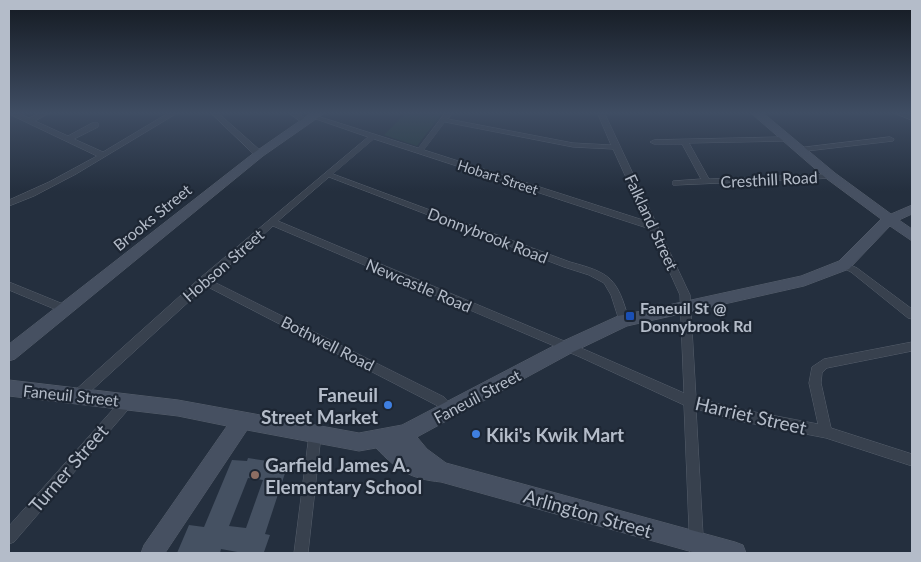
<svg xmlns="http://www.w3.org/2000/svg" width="921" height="562" font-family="Lato,sans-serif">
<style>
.green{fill:#263c3f}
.building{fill:#455162;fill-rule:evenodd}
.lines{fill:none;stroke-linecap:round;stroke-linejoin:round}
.street-casing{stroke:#565f6c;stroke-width:1}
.secondary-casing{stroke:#565f6c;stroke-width:1}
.street{fill:#38414e;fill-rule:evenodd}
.secondary{fill:#465061;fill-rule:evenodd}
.transit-dot{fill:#1a4fb4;stroke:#1d2633;stroke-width:2}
.shop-dot{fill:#3f7fe0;stroke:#1d2633;stroke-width:2}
.education-dot{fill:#8d6e63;stroke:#1d2633;stroke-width:2}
.labels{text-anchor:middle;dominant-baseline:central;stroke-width:4.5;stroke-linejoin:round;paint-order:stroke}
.far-street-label{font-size:14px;fill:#b4bcc9;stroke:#1d2633}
.street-label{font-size:16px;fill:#b4bcc9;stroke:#1d2633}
.poi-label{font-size:16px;font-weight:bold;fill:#b4bcc9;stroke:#1d2633;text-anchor:start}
.near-poi-label{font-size:19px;font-weight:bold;fill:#b4bcc9;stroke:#1d2633;text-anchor:start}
.near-street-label{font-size:19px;fill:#b4bcc9;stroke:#1d2633}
</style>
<rect width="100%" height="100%" fill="#242f3e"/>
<polygon class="green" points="407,112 443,112 417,146 384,135"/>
<path class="building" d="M248,458L288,464L265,534L270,535L264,552L243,553L221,549L220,553H177L189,525L204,527L232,460L247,461ZM248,478L263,480L246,528L229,526Z"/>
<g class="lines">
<defs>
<g id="street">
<polygon points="9,112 16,112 29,118 42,112 51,112 35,121 68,136 92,123 98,123 98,127 74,139 103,152 170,112 179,112 76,174 34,196 9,206 9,200 49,182 97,156 9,114"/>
<polygon points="210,112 217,112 262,152 262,156 256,156"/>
<polygon points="288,112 296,112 311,122 304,124"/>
<path d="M446,112H453L448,119L573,143L611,145L597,112H604L690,295L696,398L739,409L818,424L809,383L812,367L824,359L912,342V351L827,368L822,373L821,383L831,428L912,454V466L826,438L739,421L696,409L704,553H690L684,405L580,357L273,226L212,281L444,397L455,410L453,414L449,416L445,414L436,405L206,286L80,401L76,402L72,401L70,397L72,393L200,278L368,137L313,118V116H317L418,148ZM445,122L573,147L613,149L646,221L424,150ZM374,139L650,229L680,295L684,393L588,351L278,221L329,177L564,267L589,275L604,283L611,295L620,323H628L629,320C617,278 611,273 570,262L333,174Z"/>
<polygon points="892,112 903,112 912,116 912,120"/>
<polygon points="786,137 790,139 789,141 689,143 709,179 831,174 835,176 834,178 676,185 673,185 673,181 701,179 682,144 654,144 650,142 654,140"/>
<polygon points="890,137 894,139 893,141 798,152 794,150 798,148"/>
<polygon points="844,262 857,268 912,309 912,319 908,318 851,272 841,267 839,265 841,263"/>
<polygon points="9,282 68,306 69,309 68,312 64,313 9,290"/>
<polygon points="128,396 132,397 134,401 132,405 14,542 9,544 9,526 124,397"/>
<polygon points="315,429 320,431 321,435 308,553 294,553 309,435 310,431"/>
</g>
<g id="secondary">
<polygon points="313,112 326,112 263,156 15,359 9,361 9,344 255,152"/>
<path d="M750,112H762L835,173L891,214L912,205V214L899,220L912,229V241L890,226L849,269L804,286L627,326L573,352L417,437L427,449L446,463L735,542L743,545L746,553H696L441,482C410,479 397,470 376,448L359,451L247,430L165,553H141L144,545L227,426L178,416L9,396V380L178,400L359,433L402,425L561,342L618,316L801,276L839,261L881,219L827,179Z"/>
</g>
</defs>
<use href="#street" class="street-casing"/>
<use href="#secondary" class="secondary-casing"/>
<use href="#street" class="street"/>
<use href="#secondary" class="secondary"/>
</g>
<linearGradient id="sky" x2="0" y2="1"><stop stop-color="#141a22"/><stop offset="0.59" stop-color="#3f4d63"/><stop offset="1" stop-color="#3f4d63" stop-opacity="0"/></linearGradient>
<rect width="921" height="191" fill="url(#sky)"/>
<rect class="transit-dot" x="625" y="311" width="10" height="10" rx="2.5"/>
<g class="shop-dot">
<circle cx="388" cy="405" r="5"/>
<circle cx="476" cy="434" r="5"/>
</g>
<circle class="education-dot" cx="255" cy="475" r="5"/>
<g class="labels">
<g class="far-street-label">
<text transform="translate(498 177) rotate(18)">Hobart Street</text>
</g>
<g class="street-label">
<text transform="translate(769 179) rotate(-3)">Cresthill Road</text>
<text transform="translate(152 217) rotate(-39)">Brooks Street</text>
<text transform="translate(652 222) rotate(65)">Falkland Street</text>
<text transform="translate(488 235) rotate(21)">Donnybrook Road</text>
<text transform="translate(223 265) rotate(-41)">Hobson Street</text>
<text transform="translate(419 285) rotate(23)">Newcastle Road</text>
<text transform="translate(328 343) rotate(27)">Bothwell Road</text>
<text transform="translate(71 395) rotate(6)">Faneuil Street</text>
<text transform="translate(477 396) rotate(-28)">Faneuil Street</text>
</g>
<g class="poi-label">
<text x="640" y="307">Faneuil St @<tspan x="640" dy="18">Donnybrook Rd</tspan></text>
</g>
<g class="near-poi-label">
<text x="378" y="394" text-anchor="end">Faneuil<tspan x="378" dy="22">Street Market</tspan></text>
<text x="486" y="434">Kiki's Kwik Mart</text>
<text x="265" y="464">Garfield James A.<tspan x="265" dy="22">Elementary School</tspan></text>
</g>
<g class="near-street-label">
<text transform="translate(751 415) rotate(13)">Harriet Street</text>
<text transform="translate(68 468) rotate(-49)">Turner Street</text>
<text transform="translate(588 513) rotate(16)">Arlington Street</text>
</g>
</g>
<rect width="921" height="562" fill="none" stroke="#b4bcc9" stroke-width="20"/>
</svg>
